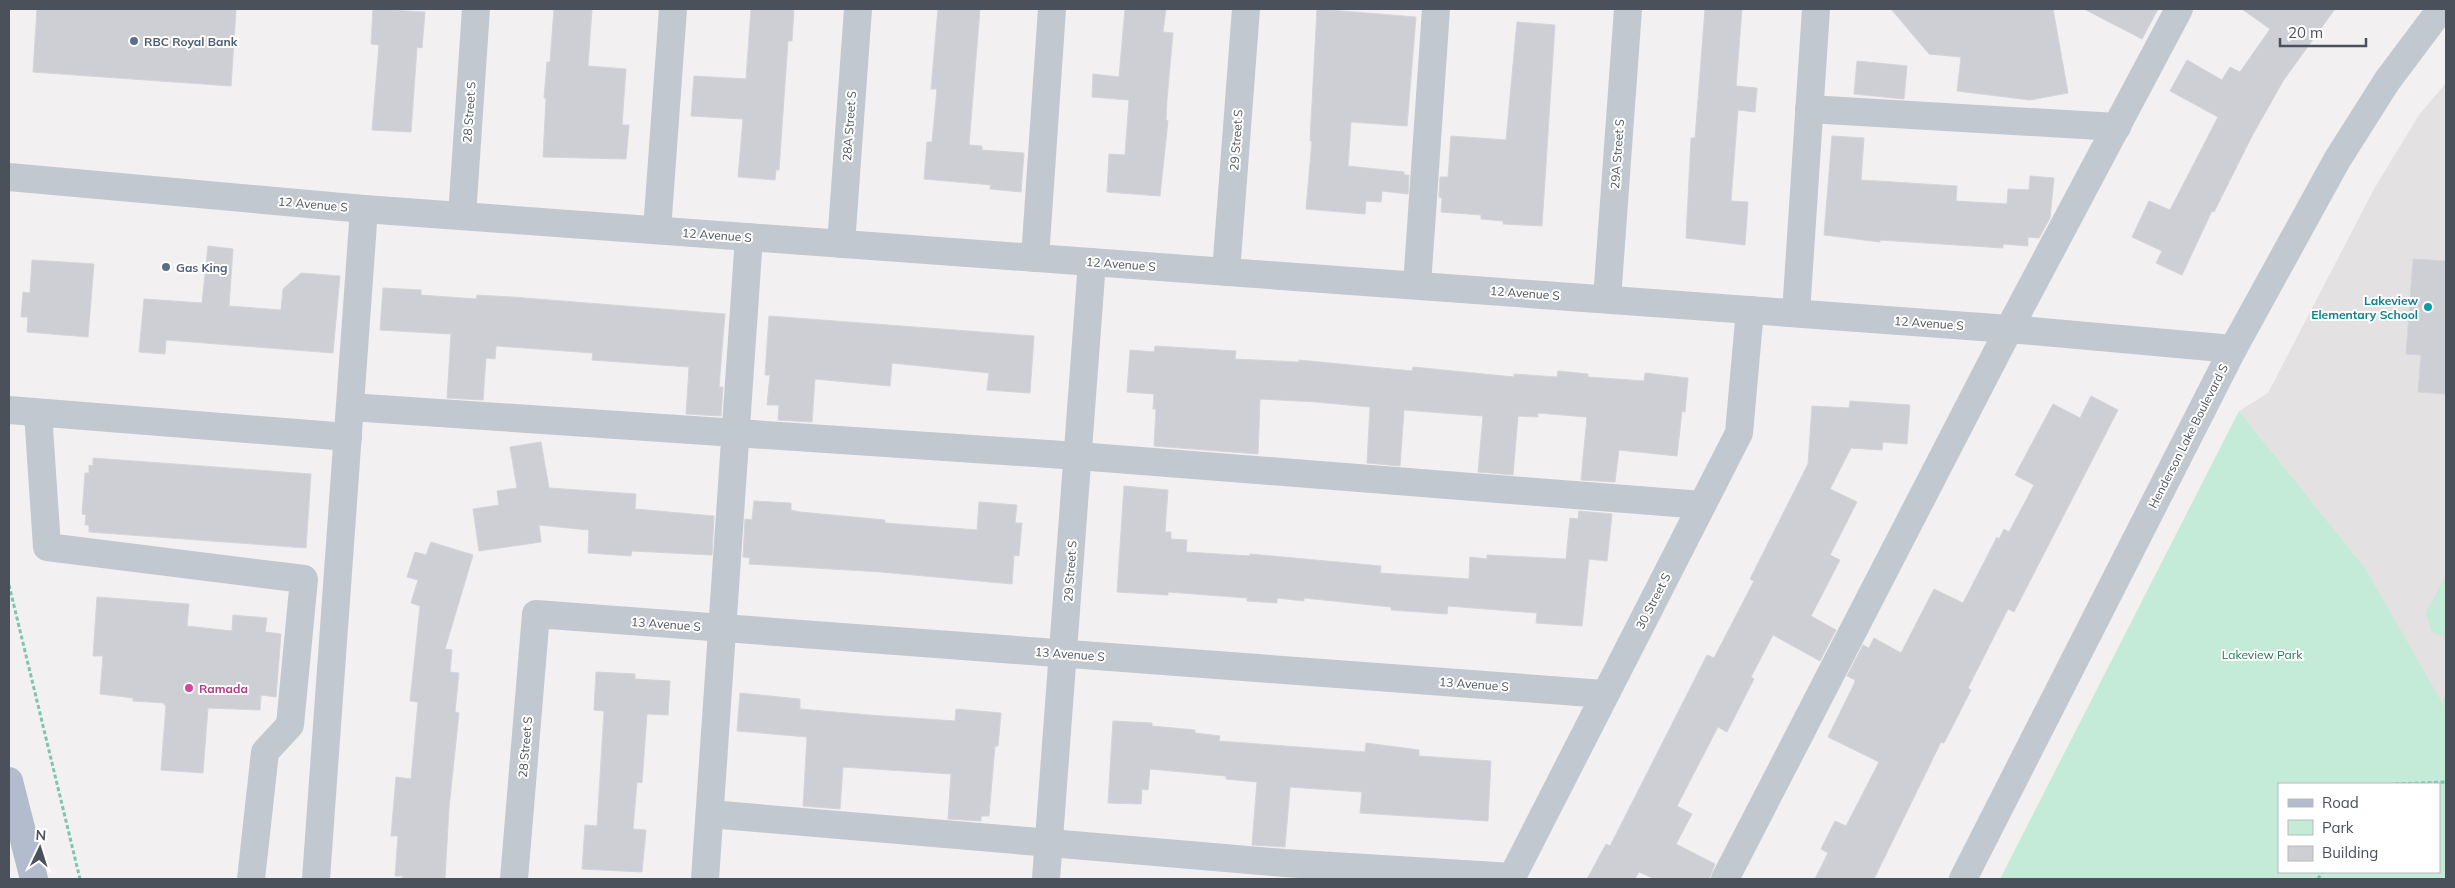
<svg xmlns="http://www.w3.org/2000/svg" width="2455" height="888" font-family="Mulish,sans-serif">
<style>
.education{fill:#e3e1e1}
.green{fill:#c3ebd7;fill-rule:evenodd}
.building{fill:#cecfd4;stroke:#d4d5da}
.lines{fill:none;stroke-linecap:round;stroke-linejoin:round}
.path{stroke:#7ec6ab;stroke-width:3;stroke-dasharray:4 2.5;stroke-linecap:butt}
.minor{stroke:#c2c8d0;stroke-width:28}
.major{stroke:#b2bccc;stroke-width:28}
.service-dot{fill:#5c6f8a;stroke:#fff;stroke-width:2}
.culture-dot{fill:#0f9aa8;stroke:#fff;stroke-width:2}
.hotel-dot{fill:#d1479c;stroke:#fff;stroke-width:2}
.labels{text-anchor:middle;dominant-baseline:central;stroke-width:4;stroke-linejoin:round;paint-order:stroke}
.service-label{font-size:12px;font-weight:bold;fill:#4e5e75;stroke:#fff;text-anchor:start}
.street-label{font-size:12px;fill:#4a515b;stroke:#fff}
.culture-label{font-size:12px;font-weight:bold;fill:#0d838f;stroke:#fff;text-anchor:end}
.park-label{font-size:12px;fill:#217655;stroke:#fff}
.hotel-label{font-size:12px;font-weight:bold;fill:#b23c85;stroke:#fff;text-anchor:start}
</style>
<rect width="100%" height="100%" fill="#f2f0f0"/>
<polygon class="education" points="2446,83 2446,712 2365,568 2239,411 2268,393 2374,189 2419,115"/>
<g class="green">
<path d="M2239,411L2365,568L2445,708L2443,700L2446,694V879H2000ZM2279,784H2439V872H2279Z"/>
<polygon points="2446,575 2446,638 2432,632 2426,613"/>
</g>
<g class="building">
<polygon points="37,9 236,9 231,86 33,72"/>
<polygon points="373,9 425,12 422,48 417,47 411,132 372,130 379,45 371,44"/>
<polygon points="554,9 592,9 588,66 626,69 622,125 629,125 626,159 543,157 546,98 544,98 547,62 550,62"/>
<polygon points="751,9 791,9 794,11 792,41 788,41 779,170 776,170 775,180 738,177 743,119 691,116 694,76 746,79"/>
<polygon points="938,9 980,9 969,145 982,146 982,150 1024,153 1021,192 990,189 991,185 924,179 927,142 932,142 937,89 931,89"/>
<polygon points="1125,9 1166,9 1163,32 1173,33 1167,99 1166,120 1168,121 1160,196 1107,192 1109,154 1125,155 1129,100 1092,97 1093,74 1119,77"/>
<polygon points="1317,9 1416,17 1407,126 1351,122 1348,166 1404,172 1404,175 1409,175 1408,194 1382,191 1381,202 1366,201 1365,214 1306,209 1312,141 1310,141"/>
<polygon points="1705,9 1742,9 1736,86 1757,88 1755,112 1738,110 1731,201 1748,202 1745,245 1686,238 1691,138 1695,138"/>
<polygon points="1891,9 2053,9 2068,93 2030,100 1957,91 1961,57 1929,54"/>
<polygon points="2084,9 2158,9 2142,39"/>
<polygon points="2242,9 2335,9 2283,81 2252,136 2214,212 2212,211 2182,275 2156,263 2162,251 2132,237 2149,201 2170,210 2218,117 2170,91 2187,60 2222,80 2230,67 2240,72 2270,29"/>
<polygon points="1517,22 1555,25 1542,226 1503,224 1503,221 1481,219 1481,215 1441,212 1442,198 1439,197 1440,177 1448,177 1451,136 1506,140"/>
<polygon points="1857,61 1907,66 1904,99 1854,94"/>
<polygon points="1832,136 1864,138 1861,180 1957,186 1956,201 2007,204 2008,189 2029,190 2030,176 2054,178 2050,218 2039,238 2028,237 2028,246 2003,244 2003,248 1880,240 1880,242 1824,235"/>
<polygon points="208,246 233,249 229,306 281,310 283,289 301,273 340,276 333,353 166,340 165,354 139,352 144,299 202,303"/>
<polygon points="2413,259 2446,261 2446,394 2418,392 2421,355 2406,354"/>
<polygon points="32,260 94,264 88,337 27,332 28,317 21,317 23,292 30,293"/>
<polygon points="383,288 421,290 421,295 476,299 477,295 512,297 725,314 719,387 723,387 721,416 686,414 689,367 592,360 593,353 496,346 495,359 486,358 483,400 447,398 451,334 380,330"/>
<polygon points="769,316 1034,336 1030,393 987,390 989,373 892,363 890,386 815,379 812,422 778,420 779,405 767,405 770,375 765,375"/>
<polygon points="1155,346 1236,351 1235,359 1299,362 1299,360 1412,371 1413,367 1514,377 1514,374 1557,377 1558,371 1588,374 1588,377 1644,381 1645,373 1688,378 1685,412 1682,411 1677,456 1619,450 1615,482 1581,480 1587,417 1538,413 1538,417 1518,416 1513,475 1478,472 1483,416 1404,410 1400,466 1367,463 1370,407 1316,402 1260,399 1258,454 1154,446 1156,409 1153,409 1154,394 1127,392 1130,350 1154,352"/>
<polygon points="2091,396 2118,410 2014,612 2008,609 1968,688 1971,690 1944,743 1941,742 1874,879 1815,879 1828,853 1821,849 1835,821 1846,826 1879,762 1828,737 1854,684 1855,680 1847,676 1863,645 1869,648 1874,638 1901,653 1934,589 1963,603 1997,537 1999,539 2004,529 2009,532 2034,485 2015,475 2053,404 2080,418"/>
<polygon points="1850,401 1910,405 1907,444 1883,442 1882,450 1851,448 1830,489 1857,502 1830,555 1840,560 1811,616 1836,630 1820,661 1773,635 1751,677 1754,679 1727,732 1718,727 1677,806 1692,814 1676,844 1715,864 1709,879 1655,879 1639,872 1635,879 1587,879 1606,844 1610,846 1707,655 1714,658 1754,581 1750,579 1808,464 1812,406 1849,408"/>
<polygon points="541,442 549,488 636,494 635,509 714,516 712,555 632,551 631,556 588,553 589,530 539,525 541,542 479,551 473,509 499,505 497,491 517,488 510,447"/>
<polygon points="93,458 311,474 306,548 89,532 89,525 85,525 86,515 82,514 85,473 89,473 89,465 93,466"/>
<polygon points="1124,486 1168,490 1165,532 1171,532 1171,539 1187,540 1186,552 1250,556 1250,554 1381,566 1380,573 1469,579 1470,557 1487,559 1487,555 1566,559 1570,518 1578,519 1579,511 1612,514 1607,561 1589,559 1582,626 1536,623 1537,613 1448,606 1447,614 1391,610 1391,607 1304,598 1304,601 1277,598 1277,603 1247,601 1247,598 1168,592 1168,595 1117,592"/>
<polygon points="754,501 791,503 791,510 800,512 885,520 885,523 977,530 979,502 1017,505 1015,523 1022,523 1019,556 1014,555 1012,584 881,572 749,564 750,558 743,557 745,519 752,520"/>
<polygon points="431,542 473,555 445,649 452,650 450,672 459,673 455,712 459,713 449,808 445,879 402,879 403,876 395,876 398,836 391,836 396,777 411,779 418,702 410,701 420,606 411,603 418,580 407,577 415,552 426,555"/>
<polygon points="97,597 189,604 187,626 232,631 233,615 267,618 265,632 281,634 276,697 261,695 260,710 208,708 203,773 161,770 166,705 164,705 164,703 133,701 133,698 100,694 103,656 93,656"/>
<polygon points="596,672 635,674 635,679 670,681 668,715 647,714 642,783 637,782 633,829 646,830 642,872 582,869 585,825 597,826 604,711 594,710"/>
<polygon points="740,693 800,699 800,709 869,715 955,721 956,709 1001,713 998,746 995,746 989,816 981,816 981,821 948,819 951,774 843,767 840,809 803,806 807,737 737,731"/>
<polygon points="1113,721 1152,723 1152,726 1195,730 1195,733 1220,736 1219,741 1365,752 1366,743 1419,750 1419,756 1491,761 1488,821 1360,813 1362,792 1290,787 1285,847 1252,845 1257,782 1226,779 1226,776 1150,769 1148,790 1142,789 1141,804 1108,803"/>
</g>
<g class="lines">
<g class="path">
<polyline points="9,585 80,879"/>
<polyline points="2395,784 2446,782"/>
<polyline points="2318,879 2322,872"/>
</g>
<g class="minor">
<polyline points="1809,109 2117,127"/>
<polyline points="9,177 364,209 2009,329 2233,349"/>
<polyline points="462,216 476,9"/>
<polyline points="657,230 673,9"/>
<polyline points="841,244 858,9"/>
<polyline points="1035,258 1052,9"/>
<polyline points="1226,272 1246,9"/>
<polyline points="1417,285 1436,9"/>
<polyline points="1607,299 1628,9"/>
<polyline points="1796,313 1816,9"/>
<polyline points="350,407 1078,456 1702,505"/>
<polyline points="9,410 348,437"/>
<polyline points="38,413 47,547 304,579 290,725 265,752 251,879"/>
<polyline points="710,814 1284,863 1512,877"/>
<polyline points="316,879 364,209"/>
<polyline points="514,879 536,614 1604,694"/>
<polyline points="705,879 749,237"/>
<polyline points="1046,879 1092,262"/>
<polyline points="1511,879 1739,433 1750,310"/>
<polyline points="1725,879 2009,329 2179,9"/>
<polyline points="1963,879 2233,349 2337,160 2387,81 2441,9"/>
</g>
<polyline class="major" points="9,781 34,879"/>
</g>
<g class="service-dot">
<circle cx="134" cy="41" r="5"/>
<circle cx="166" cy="267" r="5"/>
</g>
<circle class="culture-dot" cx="2428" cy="307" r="5"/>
<circle class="hotel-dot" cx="189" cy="688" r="5"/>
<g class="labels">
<g class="service-label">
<text x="144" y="41">RBC Royal Bank</text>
<text x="176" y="267">Gas King</text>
</g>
<g class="street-label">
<text transform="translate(469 112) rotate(-86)">28 Street S</text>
<text transform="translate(849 126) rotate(-86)">28A Street S</text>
<text transform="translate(1236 140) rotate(-86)">29 Street S</text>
<text transform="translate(1617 154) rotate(-86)">29A Street S</text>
<text transform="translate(313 204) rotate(5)">12 Avenue S</text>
<text transform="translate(717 235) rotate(4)">12 Avenue S</text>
<text transform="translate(1121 264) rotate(4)">12 Avenue S</text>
<text transform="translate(1525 293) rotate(4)">12 Avenue S</text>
<text transform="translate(1929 323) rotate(4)">12 Avenue S</text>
<text transform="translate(2188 436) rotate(-63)">Henderson Lake Boulevard S</text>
<text transform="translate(1070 571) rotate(-86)">29 Street S</text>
<text transform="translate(1653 601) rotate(-63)">30 Street S</text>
<text transform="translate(666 624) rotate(4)">13 Avenue S</text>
<text transform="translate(1070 654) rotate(4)">13 Avenue S</text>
<text transform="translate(1474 684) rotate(4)">13 Avenue S</text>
<text transform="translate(525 747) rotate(-85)">28 Street S</text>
</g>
<g class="culture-label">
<text x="2418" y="300">Lakeview<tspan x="2418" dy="14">Elementary School</tspan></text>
</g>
<g class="park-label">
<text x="2262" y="654">Lakeview Park</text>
</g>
<g class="hotel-label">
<text x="199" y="688">Ramada</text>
</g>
</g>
<rect width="2455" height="888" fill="none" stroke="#4a515b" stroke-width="20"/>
<rect x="2278" y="783" width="162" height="90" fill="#ffffff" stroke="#b7b9bd"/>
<rect x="2288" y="799" width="25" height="8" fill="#b2bccc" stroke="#b7b9bd"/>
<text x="2322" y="808" font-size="15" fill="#4a515b">Road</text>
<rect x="2288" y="820" width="25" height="15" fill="#c3ebd7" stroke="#b7b9bd"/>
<text x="2322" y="833" font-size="15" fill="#4a515b">Park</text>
<rect x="2288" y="846" width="25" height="15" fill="#cecfd4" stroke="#b7b9bd"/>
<text x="2322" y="858" font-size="15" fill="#4a515b">Building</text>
<g transform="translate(40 848) rotate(4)" stroke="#ffffff" stroke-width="4" paint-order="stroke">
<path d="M0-4L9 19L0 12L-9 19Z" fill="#4a515b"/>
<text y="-8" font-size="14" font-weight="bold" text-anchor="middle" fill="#4a515b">N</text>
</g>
<path d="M2280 38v8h86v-8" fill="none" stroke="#4a515b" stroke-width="2.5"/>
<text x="2288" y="38" font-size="15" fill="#4a515b" stroke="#ffffff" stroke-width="4" paint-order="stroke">20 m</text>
</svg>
